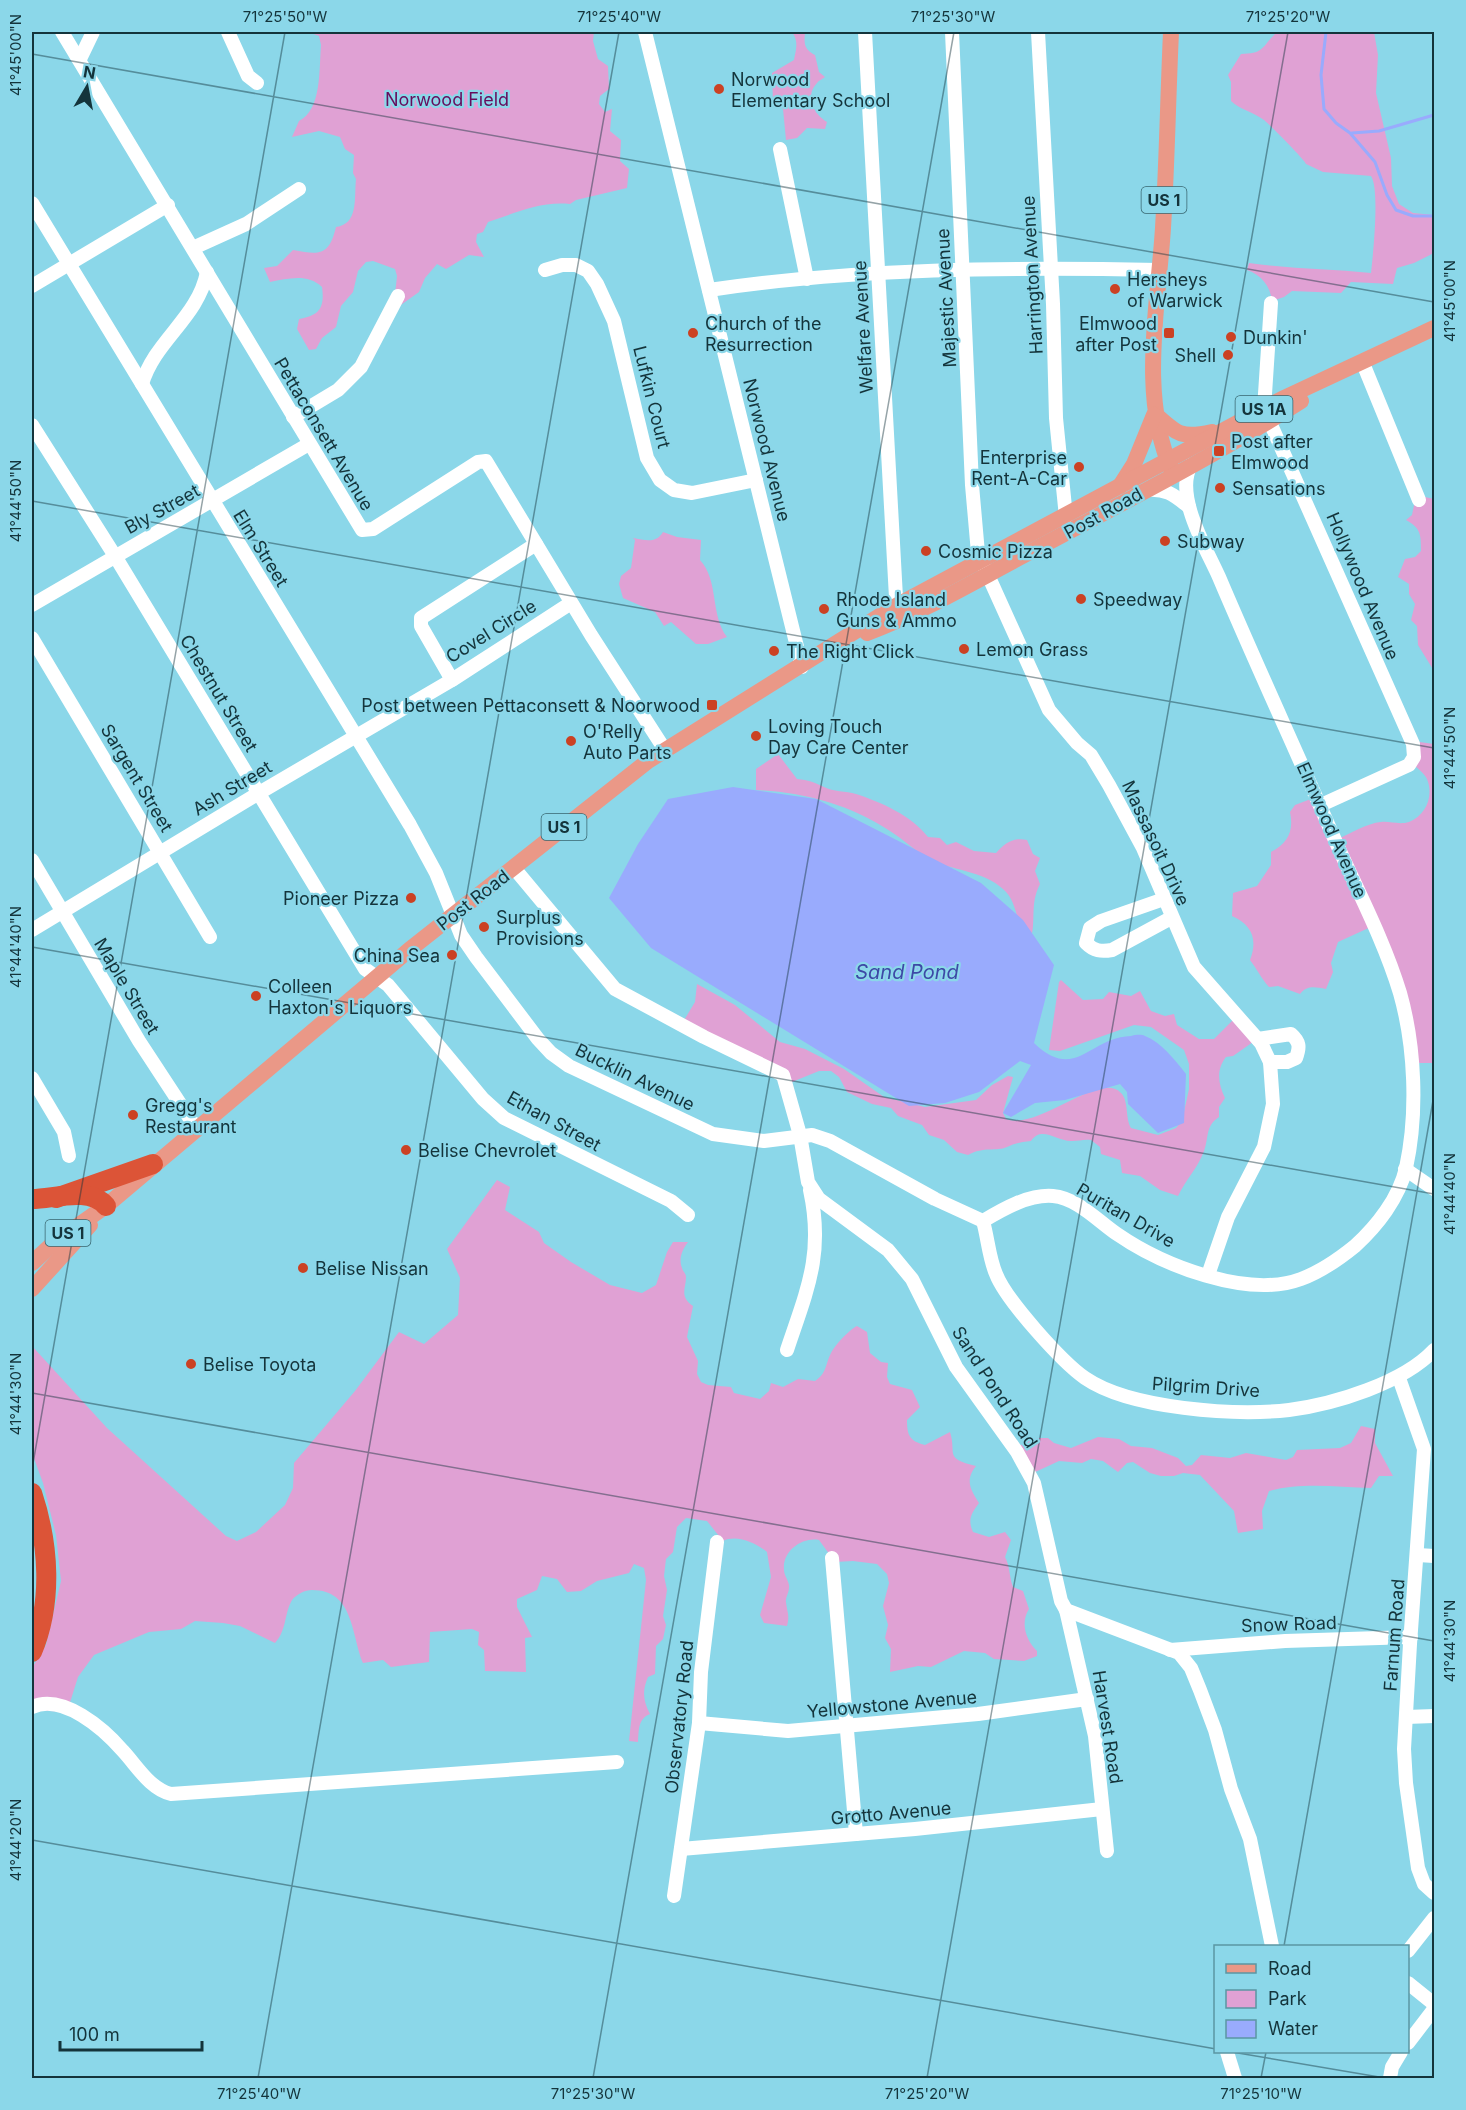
<svg xmlns="http://www.w3.org/2000/svg" width="1466" height="2110" font-family="Inter,sans-serif">
<style>
.green{fill:#e0a1d4}
.water{fill:#99abfd}
.lines{fill:none;stroke-linecap:round;stroke-linejoin:round}
.stream{stroke:#99abfd;stroke-width:3}
.minor{stroke:#fff;stroke-width:14}
.major{stroke:#ea9887;stroke-width:16}
.highway{stroke:#dc5437;stroke-width:20}
.ticks{fill:none;stroke:#14343b;stroke-width:1.5;stroke-opacity:0.45}
.poi-dot{fill:#cb4123;stroke:#8bd7e9;stroke-width:2}
.labels{text-anchor:middle;dominant-baseline:central;stroke-width:4.5;stroke-linejoin:round;paint-order:stroke}
.shield{fill:#8bd7e9;stroke:#38656f;stroke-width:1.5}
.shield-label{font-size:16px;font-weight:bold;fill:#14343b}
.poi-label{font-size:18px;fill:#14343b;stroke:#8bd7e9;text-anchor:start}
.park-label{font-size:18px;fill:#670c5c;stroke:#8bd7e9}
.street-label{font-size:18px;fill:#14343b;stroke:#8bd7e9}
.water-label{font-size:20px;font-style:italic;fill:#3d49a6;stroke:#8bd7e9}
.neatline{fill:none;stroke:#14343b;stroke-width:2}
.ticks-label{font-size:15px;text-anchor:middle;fill:#14343b}
</style>
<rect width="100%" height="100%" fill="#8bd7e9"/>
<g class="green">
<path d="M308,32H594L593,41L598,59L608,66L609,89L600,96L599,104L605,112L612,109L610,131L621,140L620,161L629,169L627,188L576,200L570,204C540,201 516,213 488,222L483,232L477,234L476,242L484,257L469,255L446,269L437,264L425,278L419,292L398,307L394,304L397,276L395,269L373,261L366,262L358,271L353,292L341,306L336,327L322,338L316,349L309,350L297,329L299,319C319,316 325,308 322,287C307,273 288,279 270,282L264,268L277,266L293,250C320,255 329,256 336,227C359,224 354,198 356,179L353,173L354,155L345,149L340,137L319,131L292,137L299,121C322,110 319,68 321,45L319,36Z"/>
<path d="M792,32H805C804,44 804,49 815,55L819,72L825,77C823,79 819,80 817,83C804,97 814,114 827,122L825,129L807,128L797,138L786,140L783,109L773,102L772,73L794,60C796,49 799,42 792,32Z"/>
<path d="M1277,32H1374L1378,55L1376,93L1391,158L1392,186L1399,204L1413,213L1434,215V253L1414,263L1397,268L1393,284L1351,282L1341,293L1292,291L1284,297L1272,301C1270,285 1261,275 1247,270L1249,263C1290,269 1330,269 1371,273C1373,255 1380,189 1371,176L1323,172L1306,164C1305,160 1268,123 1264,120C1253,112 1239,109 1231,101V82L1228,75L1241,54C1265,54 1262,46 1277,32Z"/>
<path d="M1416,495L1434,499V671L1418,645L1417,626L1411,620L1415,604L1409,594V584L1398,577L1405,559L1415,557L1421,551C1421,535 1421,528 1406,520L1412,515Z"/>
<path d="M663,532L677,537L701,540L700,560C719,580 710,615 727,637L708,644H696L671,622L664,626L655,612L623,598L619,584L621,576L631,568L635,540L633,538C645,540 656,544 663,532Z"/>
<path d="M1412,741L1434,744V1063H1413L1407,1030L1373,926L1338,942L1331,963L1333,972L1326,989C1315,987 1307,985 1300,994L1278,986L1269,987C1261,978 1257,969 1250,960C1258,939 1252,925 1232,916L1233,893L1257,886L1271,865V852C1288,843 1294,831 1290,812L1295,805L1316,797L1337,839C1350,834 1367,823 1381,822C1390,821 1399,825 1409,822C1426,815 1434,796 1427,779C1424,772 1413,765 1407,760Z"/>
<path d="M778,754L797,779C809,780 813,782 824,787C833,792 846,791 856,794C881,802 912,816 928,837L940,838L947,845L956,842L974,851L996,853C1005,843 1013,837 1027,840L1033,854L1040,858L1035,871L1040,884C1029,905 1037,922 1030,941C1015,928 1019,902 1003,889C983,870 950,871 927,858C914,850 903,839 890,831C851,805 803,792 756,790V769Z"/>
<path d="M1061,980L1083,1000L1103,999L1109,992L1131,996L1140,991L1151,1011L1165,1016L1174,1014L1177,1025L1199,1039H1214L1235,1018L1253,1042L1233,1056L1226,1057C1216,1070 1218,1083 1225,1098L1219,1107V1117C1205,1126 1209,1138 1204,1151C1198,1168 1186,1179 1178,1196L1160,1190L1140,1176L1122,1173L1120,1160L1101,1154L1100,1147L1091,1140C1084,1139 1079,1141 1072,1141C1057,1142 1042,1125 1031,1141C1021,1142 1016,1143 1007,1147C996,1152 984,1146 968,1155L957,1152L944,1140L929,1135L922,1125L898,1116L891,1108L872,1104L847,1092L839,1077L831,1071H819L787,1084L683,1022L695,1002L697,984L735,1005L780,1042L805,1049L844,1069L884,1097L925,1107L976,1100L992,1085L1008,1076L1013,1077L1003,1113L1006,1119C1039,1131 1100,1070 1121,1093C1129,1101 1125,1118 1131,1128L1158,1135L1176,1128L1182,1121L1189,1089V1064L1184,1050L1151,1027L1134,1025L1060,1051L1049,1050L1059,982Z"/>
<path d="M497,1180L510,1187L505,1210L539,1232L544,1243L571,1262L610,1285L642,1293L656,1285L667,1252L673,1242H688C683,1249 678,1258 682,1268C683,1272 686,1273 686,1277C686,1289 679,1296 693,1306L687,1337L698,1361L697,1374L701,1382L708,1385L731,1387L734,1393L760,1399L769,1391L771,1383L783,1387L798,1379L815,1381C827,1373 825,1365 831,1353C835,1345 849,1330 857,1326L867,1332L870,1353L881,1362L888,1363L887,1377L890,1384L912,1390L920,1407L907,1420C907,1436 910,1441 925,1445L950,1432C957,1454 943,1458 976,1466C965,1480 970,1489 979,1503C972,1513 967,1519 973,1532L989,1537L1005,1532L1011,1540L1005,1557C1010,1566 1009,1576 1013,1587L1023,1591L1029,1609C1020,1623 1026,1640 1037,1651V1656L1024,1661L994,1659L985,1653L964,1651L931,1667L918,1666L890,1672L891,1649L885,1638L888,1625L883,1606L889,1583L887,1574L877,1564L853,1561L835,1562L819,1540C802,1537 782,1551 784,1570C784,1576 790,1582 789,1588C789,1593 785,1598 786,1602C787,1612 790,1615 787,1626L764,1623L760,1615L771,1577L767,1552C756,1543 737,1534 723,1541L707,1521L686,1518L677,1527L673,1552L666,1559L664,1576L667,1590L663,1616L666,1625L663,1639L656,1646L655,1674L648,1677C642,1691 643,1701 650,1714C638,1719 639,1729 638,1742L629,1741L646,1580L644,1568L634,1564L629,1573L597,1581L581,1591L567,1592L557,1579L542,1576L537,1590L517,1599V1607L532,1637L525,1638L526,1672L485,1671L484,1650L478,1645L479,1632L472,1629L430,1632L429,1662L391,1667L383,1660L363,1663C351,1634 354,1590 312,1590C305,1590 297,1594 292,1600C284,1614 287,1630 275,1643L240,1626L223,1623L195,1621L181,1629L149,1632L94,1655L78,1677L67,1712L32,1710V1668L46,1645L61,1581L56,1535L43,1483L32,1453V1346L107,1428L226,1536L237,1541L256,1532L285,1505L293,1488L294,1463L355,1391L399,1332L424,1344L458,1315L460,1278L447,1249Z"/>
<path d="M1361,1426L1375,1429V1443L1393,1476H1379L1371,1488C1338,1487 1301,1482 1269,1491L1262,1511L1263,1529L1238,1533L1234,1511L1200,1475L1183,1473L1174,1476H1161L1150,1473L1133,1462L1127,1463L1118,1472L1103,1461L1091,1459L1082,1463L1059,1461L1031,1474L1016,1448L1033,1438H1048L1054,1443L1071,1448L1098,1437L1119,1439L1131,1446L1152,1448L1178,1458L1186,1466L1192,1465L1201,1455L1230,1458L1246,1453L1286,1460L1293,1457L1297,1450L1340,1448L1351,1443Z"/>
</g>
<path class="water" d="M733,787L816,799L981,883L1023,920L1054,965L1034,1043C1076,1083 1089,1037 1131,1036C1135,1035 1141,1034 1145,1036C1161,1042 1175,1060 1186,1074L1184,1123L1158,1133L1128,1104L1127,1092L1120,1084L1065,1100L1035,1103L1011,1117L1003,1113L1031,1065L1020,1061L979,1092L945,1103L909,1106L651,948L609,898L638,844L668,799Z"/>
<g class="lines">
<g class="stream">
<polyline points="1326,32 1321,75 1324,109 1336,123 1350,133 1375,162 1387,195 1396,210 1413,216 1434,216"/>
<polyline points="1352,133 1379,131 1434,115"/>
</g>
<g class="minor">
<polyline points="62,32 362,530 373,529 478,462 486,461 591,635 665,750"/>
<polyline points="228,32 248,76 257,83"/>
<polyline points="645,32 802,667"/>
<polyline points="865,32 897,616"/>
<polyline points="952,32 972,485 978,553 1049,710 1077,743 1091,755 1109,785 1143,848 1194,967 1261,1043 1270,1062 1273,1104 1264,1147 1228,1217 1208,1275"/>
<polyline points="1038,32 1053,304 1056,418 1066,517"/>
<polyline points="80,59 93,32"/>
<polyline points="780,149 807,279"/>
<path d="M32,203L410,825L436,873L461,935L476,957L538,1039L551,1053L569,1066L713,1134L764,1141L812,1135L830,1141L935,1199L983,1221C1003,1209 1029,1194 1053,1196C1077,1198 1098,1221 1117,1234C1162,1265 1247,1299 1301,1279C1320,1272 1339,1259 1355,1246C1377,1226 1399,1198 1406,1168C1418,1113 1415,1046 1400,993C1383,937 1354,884 1331,831C1294,746 1255,662 1219,577C1206,548 1174,495 1191,465"/>
<polyline points="193,248 246,224 299,189"/>
<polyline points="545,270 562,265 576,265 588,271 597,284 614,321 647,458 660,480 674,490 692,493 756,480"/>
<polyline points="32,286 168,205"/>
<path d="M709,290C856,268 1011,267 1159,270"/>
<polyline points="1271,303 1264,409 1413,744 1414,757 1409,765 1321,805"/>
<polyline points="1362,361 1419,500"/>
<path d="M142,384C155,340 198,318 207,272"/>
<polyline points="293,417 338,390 361,367 398,296"/>
<polyline points="32,425 115,556 365,969 388,985 483,1099 504,1118 671,1201 688,1215"/>
<path d="M1146,490C1166,488 1174,495 1189,507"/>
<polyline points="32,605 309,444"/>
<polyline points="32,638 210,937"/>
<polyline points="452,680 421,626 421,618 536,544"/>
<polyline points="32,860 139,1041 196,1128"/>
<polyline points="514,868 615,989 704,1037 783,1075 800,1135 808,1182 819,1199 888,1250 912,1279 956,1367 1017,1452 1034,1483 1061,1601 1066,1610 1179,1653 1191,1668 1200,1690 1215,1730 1231,1789 1250,1839 1272,1946"/>
<path d="M1164,899L1101,921L1090,928L1086,943C1094,951 1101,952 1112,950L1171,918"/>
<polyline points="32,930 259,793 452,680 571,603"/>
<path d="M1258,1039L1291,1034C1300,1042 1300,1047 1296,1058L1287,1062H1270"/>
<polyline points="32,1078 64,1132 69,1156"/>
<polyline points="1405,1169 1434,1189"/>
<path d="M983,1221C988,1239 989,1258 996,1274C1006,1300 1062,1362 1085,1378C1130,1409 1235,1416 1289,1410C1335,1404 1403,1383 1434,1350"/>
<path d="M787,1350C807,1290 824,1254 810,1190"/>
<polyline points="1399,1378 1424,1449 1410,1644 1404,1749 1406,1783 1418,1868 1424,1884 1434,1893"/>
<polyline points="1418,1555 1434,1556"/>
<polyline points="832,1558 856,1834"/>
<polyline points="1066,1610 1095,1736 1107,1851"/>
<polyline points="1170,1650 1285,1641 1411,1637"/>
<path d="M32,1707C63,1693 104,1729 123,1751C137,1766 150,1789 171,1794L617,1762"/>
<polyline points="1406,1717 1434,1716"/>
<polyline points="699,1723 788,1731 978,1714 1087,1699"/>
<polyline points="681,1849 915,1829 1102,1809"/>
<polyline points="674,1896 699,1723 701,1672 717,1542"/>
<polyline points="1408,1951 1434,1918"/>
<polyline points="1408,1983 1434,2004"/>
<polyline points="1408,2043 1434,2009"/>
<polyline points="1227,2052 1235,2078"/>
<polyline points="1390,2078 1392,2067 1401,2052"/>
</g>
<g class="major">
<path d="M1171,32C1168,97 1167,162 1163,228C1158,307 1139,397 1172,471"/>
<path d="M1155,414C1177,434 1181,439 1212,432"/>
<polyline points="1120,486 1134,464 1154,415"/>
<path d="M867,633C926,611 978,579 1034,550C1124,502 1215,456 1301,401"/>
<polyline points="32,1263 56,1241 106,1206 409,950 648,761 894,607 1282,399 1434,328"/>
<polyline points="32,1289 90,1225"/>
</g>
<g class="highway">
<polyline points="56,1198 153,1164"/>
<path d="M32,1199C54,1199 89,1186 106,1206"/>
<path d="M32,1493C49,1544 53,1602 32,1652"/>
</g>
</g>
<path class="ticks" d="M32,54L1434,302M32,501L1434,748M32,947L1434,1194M32,1393L1434,1641M32,1469L285,32M32,1840L1216,2049M1284,1946L1434,1095M1232,2052L1385,2078M258,2078L619,32M593,2078L954,32M927,2078L1288,32M1261,2078L1266,2052"/>
<g class="poi-dot">
<circle cx="719" cy="89" r="6"/>
<circle cx="1115" cy="289" r="6"/>
<circle cx="693" cy="333" r="6"/>
<rect x="1163" y="327" width="12" height="12" rx="3"/>
<circle cx="1231" cy="337" r="6"/>
<circle cx="1228" cy="355" r="6"/>
<rect x="1213" y="445" width="12" height="12" rx="3"/>
<circle cx="1079" cy="467" r="6"/>
<circle cx="1220" cy="488" r="6"/>
<circle cx="1165" cy="541" r="6"/>
<circle cx="926" cy="551" r="6"/>
<circle cx="1081" cy="599" r="6"/>
<circle cx="824" cy="609" r="6"/>
<circle cx="964" cy="649" r="6"/>
<circle cx="774" cy="651" r="6"/>
<rect x="706" y="699" width="12" height="12" rx="3"/>
<circle cx="756" cy="736" r="6"/>
<circle cx="571" cy="741" r="6"/>
<circle cx="411" cy="898" r="6"/>
<circle cx="484" cy="927" r="6"/>
<circle cx="452" cy="955" r="6"/>
<circle cx="256" cy="996" r="6"/>
<circle cx="133" cy="1115" r="6"/>
<circle cx="406" cy="1150" r="6"/>
<circle cx="303" cy="1268" r="6"/>
<circle cx="191" cy="1364" r="6"/>
</g>
<g class="labels">
<g class="shield">
<rect x="1141.5" y="187" width="45" height="26" rx="4.5"/>
<rect x="1235.5" y="396" width="57" height="26" rx="4.5"/>
<rect x="541.5" y="814" width="45" height="26" rx="4.5"/>
<rect x="45.5" y="1220" width="45" height="26" rx="4.5"/>
</g>
<g class="shield-label">
<text x="1164" y="200">US 1</text>
<text x="1264" y="409">US 1A</text>
<text x="564" y="827">US 1</text>
<text x="68" y="1233">US 1</text>
</g>
<g class="poi-label">
<text x="731" y="79">Norwood<tspan x="731" dy="21">Elementary School</tspan></text>
<text x="1127" y="279">Hersheys<tspan x="1127" dy="21">of Warwick</tspan></text>
<text x="705" y="323">Church of the<tspan x="705" dy="21">Resurrection</tspan></text>
<text x="1157" y="323" text-anchor="end">Elmwood<tspan x="1157" dy="21">after Post</tspan></text>
<text x="1243" y="337">Dunkin'</text>
<text x="1216" y="355" text-anchor="end">Shell</text>
<text x="1231" y="441">Post after<tspan x="1231" dy="21">Elmwood</tspan></text>
<text x="1067" y="457" text-anchor="end">Enterprise<tspan x="1067" dy="21">Rent-A-Car</tspan></text>
<text x="1232" y="488">Sensations</text>
<text x="1177" y="541">Subway</text>
<text x="938" y="551">Cosmic Pizza</text>
<text x="836" y="599">Rhode Island<tspan x="836" dy="21">Guns &amp; Ammo</tspan></text>
<text x="1093" y="599">Speedway</text>
<text x="976" y="649">Lemon Grass</text>
<text x="786" y="651">The Right Click</text>
<text x="700" y="705" text-anchor="end">Post between Pettaconsett &amp; Noorwood</text>
<text x="768" y="726">Loving Touch<tspan x="768" dy="21">Day Care Center</tspan></text>
<text x="583" y="731">O'Relly<tspan x="583" dy="21">Auto Parts</tspan></text>
<text x="399" y="898" text-anchor="end">Pioneer Pizza</text>
<text x="496" y="917">Surplus<tspan x="496" dy="21">Provisions</tspan></text>
<text x="440" y="955" text-anchor="end">China Sea</text>
<text x="268" y="986">Colleen<tspan x="268" dy="21">Haxton's Liquors</tspan></text>
<text x="145" y="1105">Gregg's<tspan x="145" dy="21">Restaurant</tspan></text>
<text x="418" y="1150">Belise Chevrolet</text>
<text x="315" y="1268">Belise Nissan</text>
<text x="203" y="1364">Belise Toyota</text>
</g>
<g class="park-label">
<text x="447" y="99">Norwood Field</text>
</g>
<g class="street-label">
<text transform="translate(1032 275) rotate(-93)">Harrington Avenue</text>
<text transform="translate(946 298) rotate(-93)">Majestic Avenue</text>
<text transform="translate(863 327) rotate(-93)">Welfare Avenue</text>
<text transform="translate(652 397) rotate(76)">Lufkin Court</text>
<text transform="translate(324 434) rotate(59)">Pettaconsett Avenue</text>
<text transform="translate(767 450) rotate(76)">Norwood Avenue</text>
<text transform="translate(162 509) rotate(-29)">Bly Street</text>
<text transform="translate(1103 513) rotate(-29)">Post Road</text>
<text transform="translate(261 548) rotate(58)">Elm Street</text>
<text transform="translate(1363 586) rotate(67)">Hollywood Avenue</text>
<text transform="translate(491 631) rotate(-32)">Covel Circle</text>
<text transform="translate(219 693) rotate(59)">Chestnut Street</text>
<text transform="translate(137 778) rotate(59)">Sargent Street</text>
<text transform="translate(232 788) rotate(-31)">Ash Street</text>
<text transform="translate(1332 830) rotate(66)">Elmwood Avenue</text>
<text transform="translate(1156 843) rotate(65)">Massasoit Drive</text>
<text transform="translate(473 900) rotate(-38)">Post Road</text>
<text transform="translate(127 986) rotate(59)">Maple Street</text>
<text transform="translate(635 1077) rotate(26)">Bucklin Avenue</text>
<text transform="translate(554 1121) rotate(29)">Ethan Street</text>
<text transform="translate(1126 1215) rotate(30)">Puritan Drive</text>
<text transform="translate(995 1387) rotate(57)">Sand Pond Road</text>
<text transform="translate(1206 1387) rotate(4)">Pilgrim Drive</text>
<text transform="translate(1289 1624) rotate(-2)">Snow Road</text>
<text transform="translate(1394 1635) rotate(-86)">Farnum Road</text>
<text transform="translate(892 1704) rotate(-5)">Yellowstone Avenue</text>
<text transform="translate(679 1717) rotate(-84)">Observatory Road</text>
<text transform="translate(1108 1727) rotate(81)">Harvest Road</text>
<text transform="translate(891 1813) rotate(-5)">Grotto Avenue</text>
</g>
<g class="water-label">
<text x="907" y="972">Sand Pond</text>
</g>
</g>
<rect width="1466" height="2110" fill="none" stroke="#8bd7e9" stroke-width="66"/>
<rect x="1214" y="1945" width="195" height="108" fill="#8bd7e9" stroke="#5b96a3" stroke-width="1.5"/>
<rect x="1226" y="1964" width="30" height="9" fill="#ea9887" stroke="#5b96a3" stroke-width="1.5"/>
<text x="1268" y="1975" font-size="18" fill="#14343b">Road</text>
<rect x="1226" y="1990" width="30" height="18" fill="#e0a1d4" stroke="#5b96a3" stroke-width="1.5"/>
<text x="1268" y="2005" font-size="18" fill="#14343b">Park</text>
<rect x="1226" y="2020" width="30" height="18" fill="#99abfd" stroke="#5b96a3" stroke-width="1.5"/>
<text x="1268" y="2035" font-size="18" fill="#14343b">Water</text>
<g transform="translate(87 87) rotate(10)" stroke="#8bd7e9" stroke-width="4.5" paint-order="stroke">
<path d="M0-4.5L10 22L0 15L-10 22Z" fill="#14343b"/>
<text y="-9" font-size="16" font-weight="bold" text-anchor="middle" fill="#14343b">N</text>
</g>
<path d="M60 2041v9h142v-9" fill="none" stroke="#14343b" stroke-width="3"/>
<text x="69" y="2041" font-size="18" fill="#14343b" stroke="#8bd7e9" stroke-width="4.5" paint-order="stroke">100 m</text>
<rect x="33" y="33" width="1400" height="2044" class="neatline"/>
<g class="ticks-label">
<text x="285" y="22">71°25'50"W</text>
<text x="619" y="22">71°25'40"W</text>
<text x="953" y="22">71°25'30"W</text>
<text x="1288" y="22">71°25'20"W</text>
<text transform="translate(16 55) rotate(-90)" y="5">41°45'00"N</text>
<text transform="translate(1450 301) rotate(-90)" y="5">41°45'00"N</text>
<text transform="translate(16 501) rotate(-90)" y="5">41°44'50"N</text>
<text transform="translate(1450 748) rotate(-90)" y="5">41°44'50"N</text>
<text transform="translate(16 947) rotate(-90)" y="5">41°44'40"N</text>
<text transform="translate(1450 1194) rotate(-90)" y="5">41°44'40"N</text>
<text transform="translate(16 1394) rotate(-90)" y="5">41°44'30"N</text>
<text transform="translate(1450 1641) rotate(-90)" y="5">41°44'30"N</text>
<text transform="translate(16 1840) rotate(-90)" y="5">41°44'20"N</text>
<text x="259" y="2099">71°25'40"W</text>
<text x="593" y="2099">71°25'30"W</text>
<text x="927" y="2099">71°25'20"W</text>
<text x="1261" y="2099">71°25'10"W</text>
</g>
</svg>
